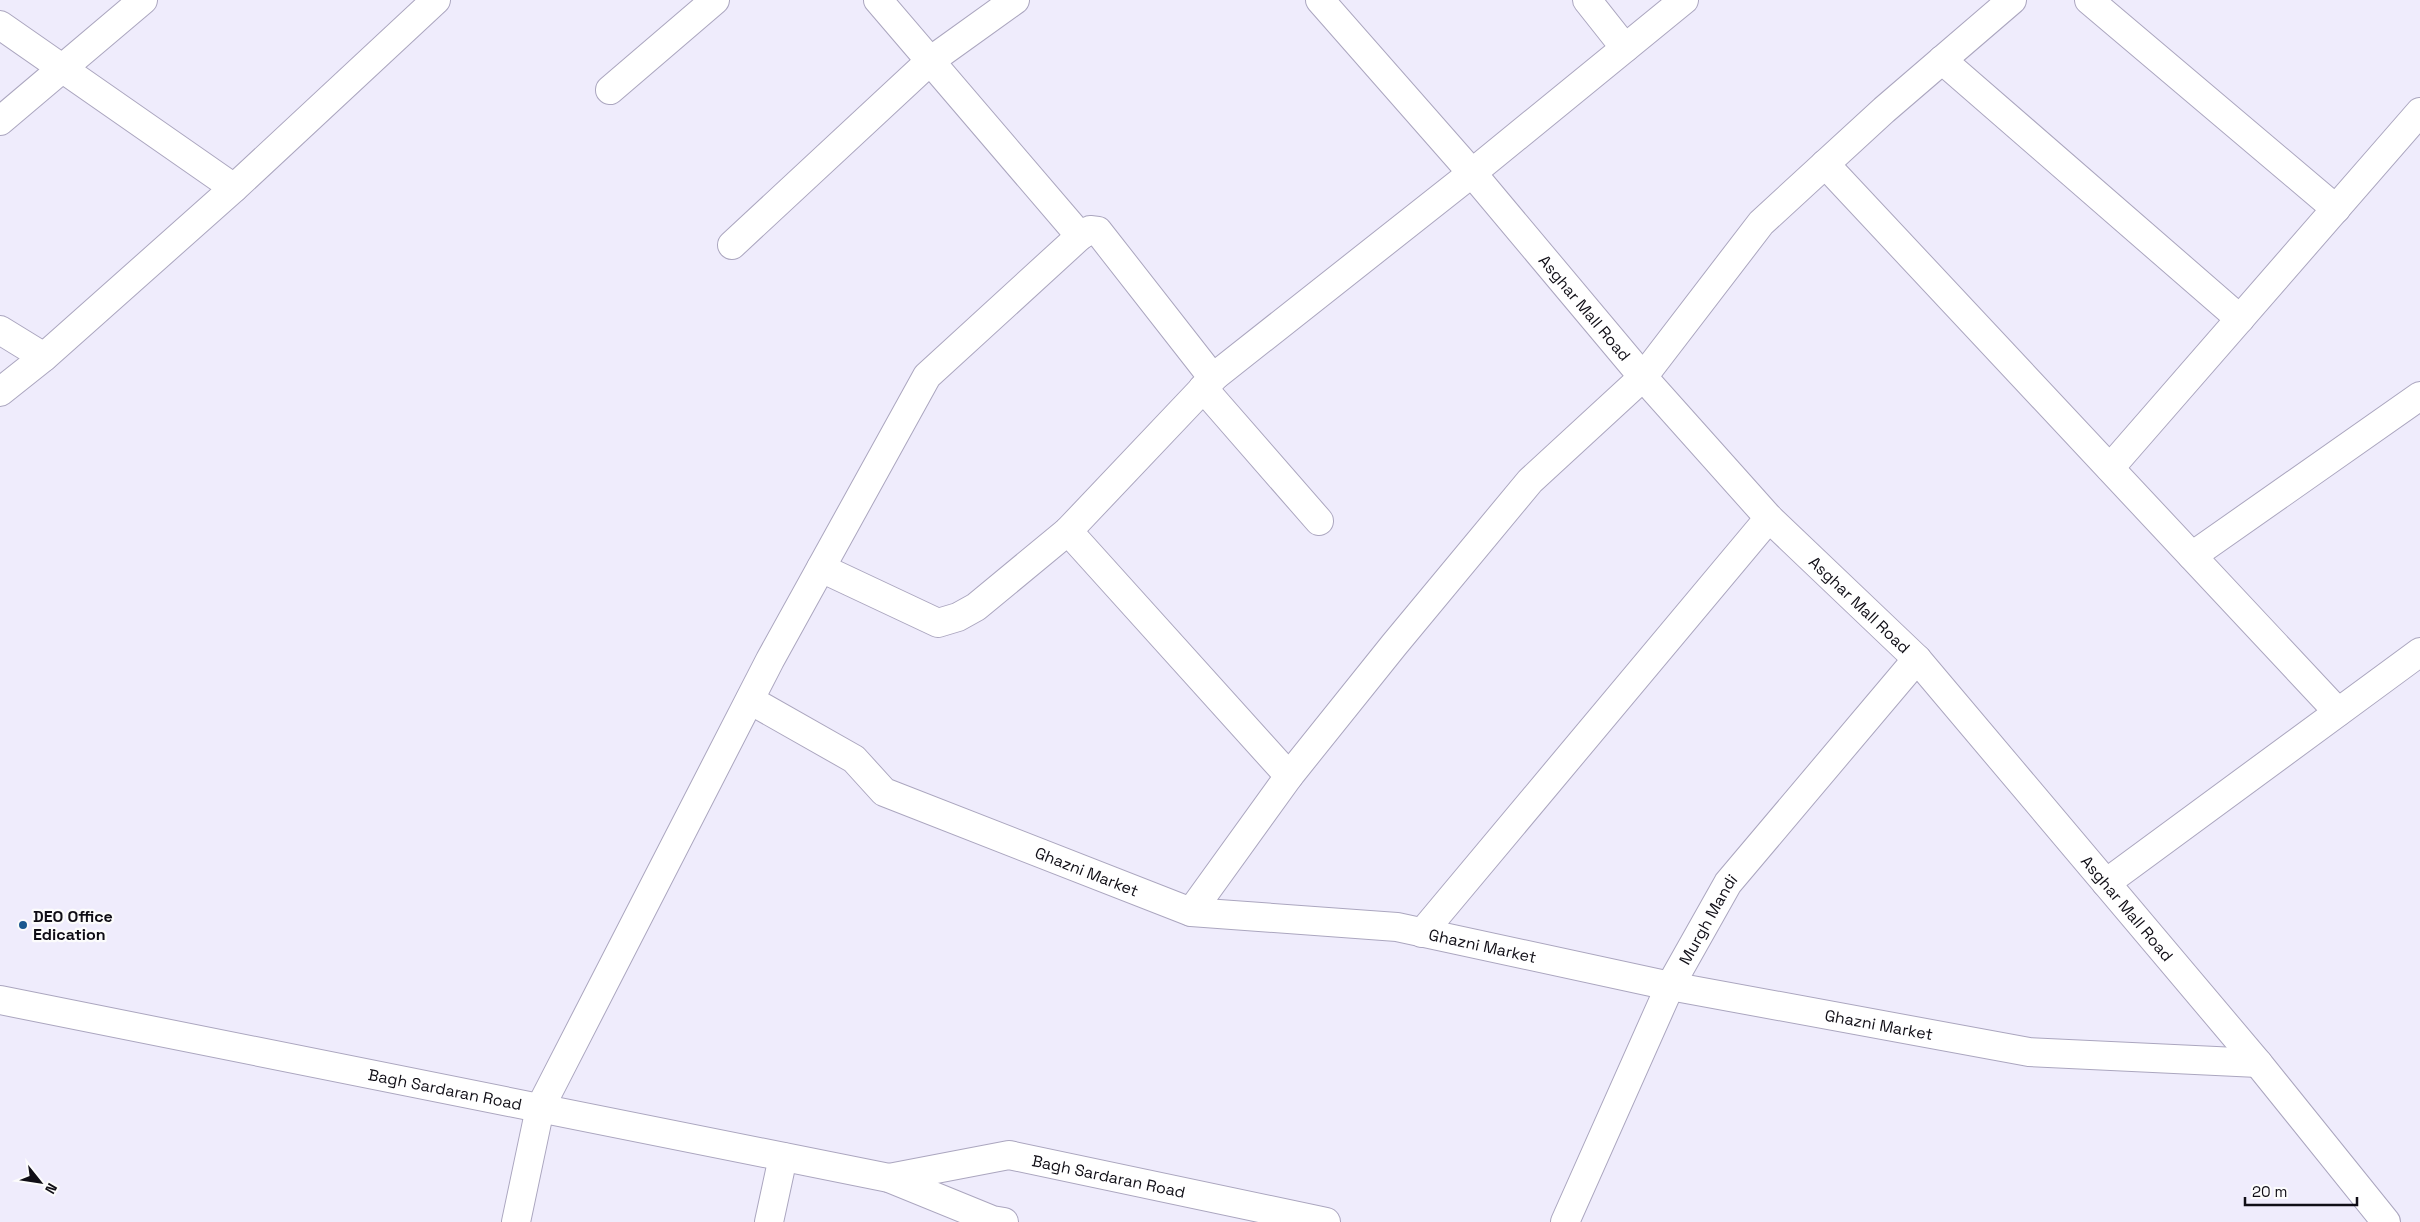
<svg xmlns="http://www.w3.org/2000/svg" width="2420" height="1222" font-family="'Space Grotesk',sans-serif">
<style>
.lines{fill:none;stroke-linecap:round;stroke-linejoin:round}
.minor-casing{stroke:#aba6bf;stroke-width:30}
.secondary-casing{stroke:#aba6bf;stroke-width:30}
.minor{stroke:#fff;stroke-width:28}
.secondary{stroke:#fff;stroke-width:28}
.poi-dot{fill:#1b588f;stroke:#fcfcfc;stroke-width:2}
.labels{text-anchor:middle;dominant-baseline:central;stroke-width:4.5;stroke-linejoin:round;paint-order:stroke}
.street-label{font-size:16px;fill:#100e16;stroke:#fcfcfc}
.poi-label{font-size:16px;font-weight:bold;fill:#100e16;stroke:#fcfcfc;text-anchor:start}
</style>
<rect width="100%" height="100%" fill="#efecfc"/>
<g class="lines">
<defs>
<g id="minor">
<polyline points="878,0 1080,236"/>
<path id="s1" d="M1320,0L1472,173L1643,377L1769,518L1917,659L2258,1063L2386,1222"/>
<polyline points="1587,0 1625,48"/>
<polyline points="2089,0 2336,209"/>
<polyline points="0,25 234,188"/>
<polyline points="1942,60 2240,319"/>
<polyline points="610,90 715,0"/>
<polyline points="0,121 143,0"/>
<polyline points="1825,164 2338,712"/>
<polyline points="732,245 930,61 1015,0"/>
<polyline points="0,330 44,357"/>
<polyline points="1203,388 1319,521"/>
<polyline points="0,392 44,357 234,188 436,0"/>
<polyline points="2110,468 2420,112"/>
<polyline points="1068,531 1289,776"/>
<polyline points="2192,556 2420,396"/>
<polyline points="821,568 938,623 958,617 976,607 1068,531 1215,376 1472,173 1684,0"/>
<path id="s2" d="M750,700L854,759L884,792L1191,912L1397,927L1670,986L2029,1052L2258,1063"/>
<polyline points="2106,883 2420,652"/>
<polyline points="1191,912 1289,776 1394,645 1530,481 1643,377 1761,223 1884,110 2012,0"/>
<polyline points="1422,933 1769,518"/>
<polyline points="516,1222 540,1108 770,660 927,376 1080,236 1090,230 1098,231 1209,373 1215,376"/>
<polyline points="769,1222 783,1157"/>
<path id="s3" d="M1565,1222L1670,986L1728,883L1917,659"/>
</g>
<g id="secondary">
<path id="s4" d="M0,1000L889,1178L992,1220L1004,1222"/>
<path id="s5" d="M889,1178L1009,1155L1326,1222"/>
</g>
</defs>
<use href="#minor" class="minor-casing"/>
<use href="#secondary" class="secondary-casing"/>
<use href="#minor" class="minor"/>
<use href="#secondary" class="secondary"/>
</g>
<circle class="poi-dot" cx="23" cy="925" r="5"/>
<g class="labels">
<g class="street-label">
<text stroke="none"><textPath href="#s1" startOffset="406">Asghar Mall Road</textPath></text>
<text stroke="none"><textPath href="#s1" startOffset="811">Asghar Mall Road</textPath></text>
<text stroke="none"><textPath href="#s2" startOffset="382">Ghazni Market</textPath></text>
<text stroke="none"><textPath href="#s1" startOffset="1216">Asghar Mall Road</textPath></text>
<text stroke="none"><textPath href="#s3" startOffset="335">Murgh Mandi</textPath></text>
<text stroke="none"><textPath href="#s2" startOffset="788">Ghazni Market</textPath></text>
<text stroke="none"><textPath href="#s2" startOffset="1192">Ghazni Market</textPath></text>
<text stroke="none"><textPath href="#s4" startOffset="454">Bagh Sardaran Road</textPath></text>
<text stroke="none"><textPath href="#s5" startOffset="224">Bagh Sardaran Road</textPath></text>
</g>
<g class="poi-label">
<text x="33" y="916">DEO Office<tspan x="33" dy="18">Edication</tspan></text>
</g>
</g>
<g transform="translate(40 1182) rotate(120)" stroke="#fcfcfc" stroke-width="4" paint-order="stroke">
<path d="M0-4L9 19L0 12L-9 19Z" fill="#100e16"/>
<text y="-8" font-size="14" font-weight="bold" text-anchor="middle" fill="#100e16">N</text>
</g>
<path d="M2245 1197v8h112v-8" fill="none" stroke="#100e16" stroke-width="2.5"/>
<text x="2252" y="1197" font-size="15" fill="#100e16" stroke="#fcfcfc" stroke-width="4" paint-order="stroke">20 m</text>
</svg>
